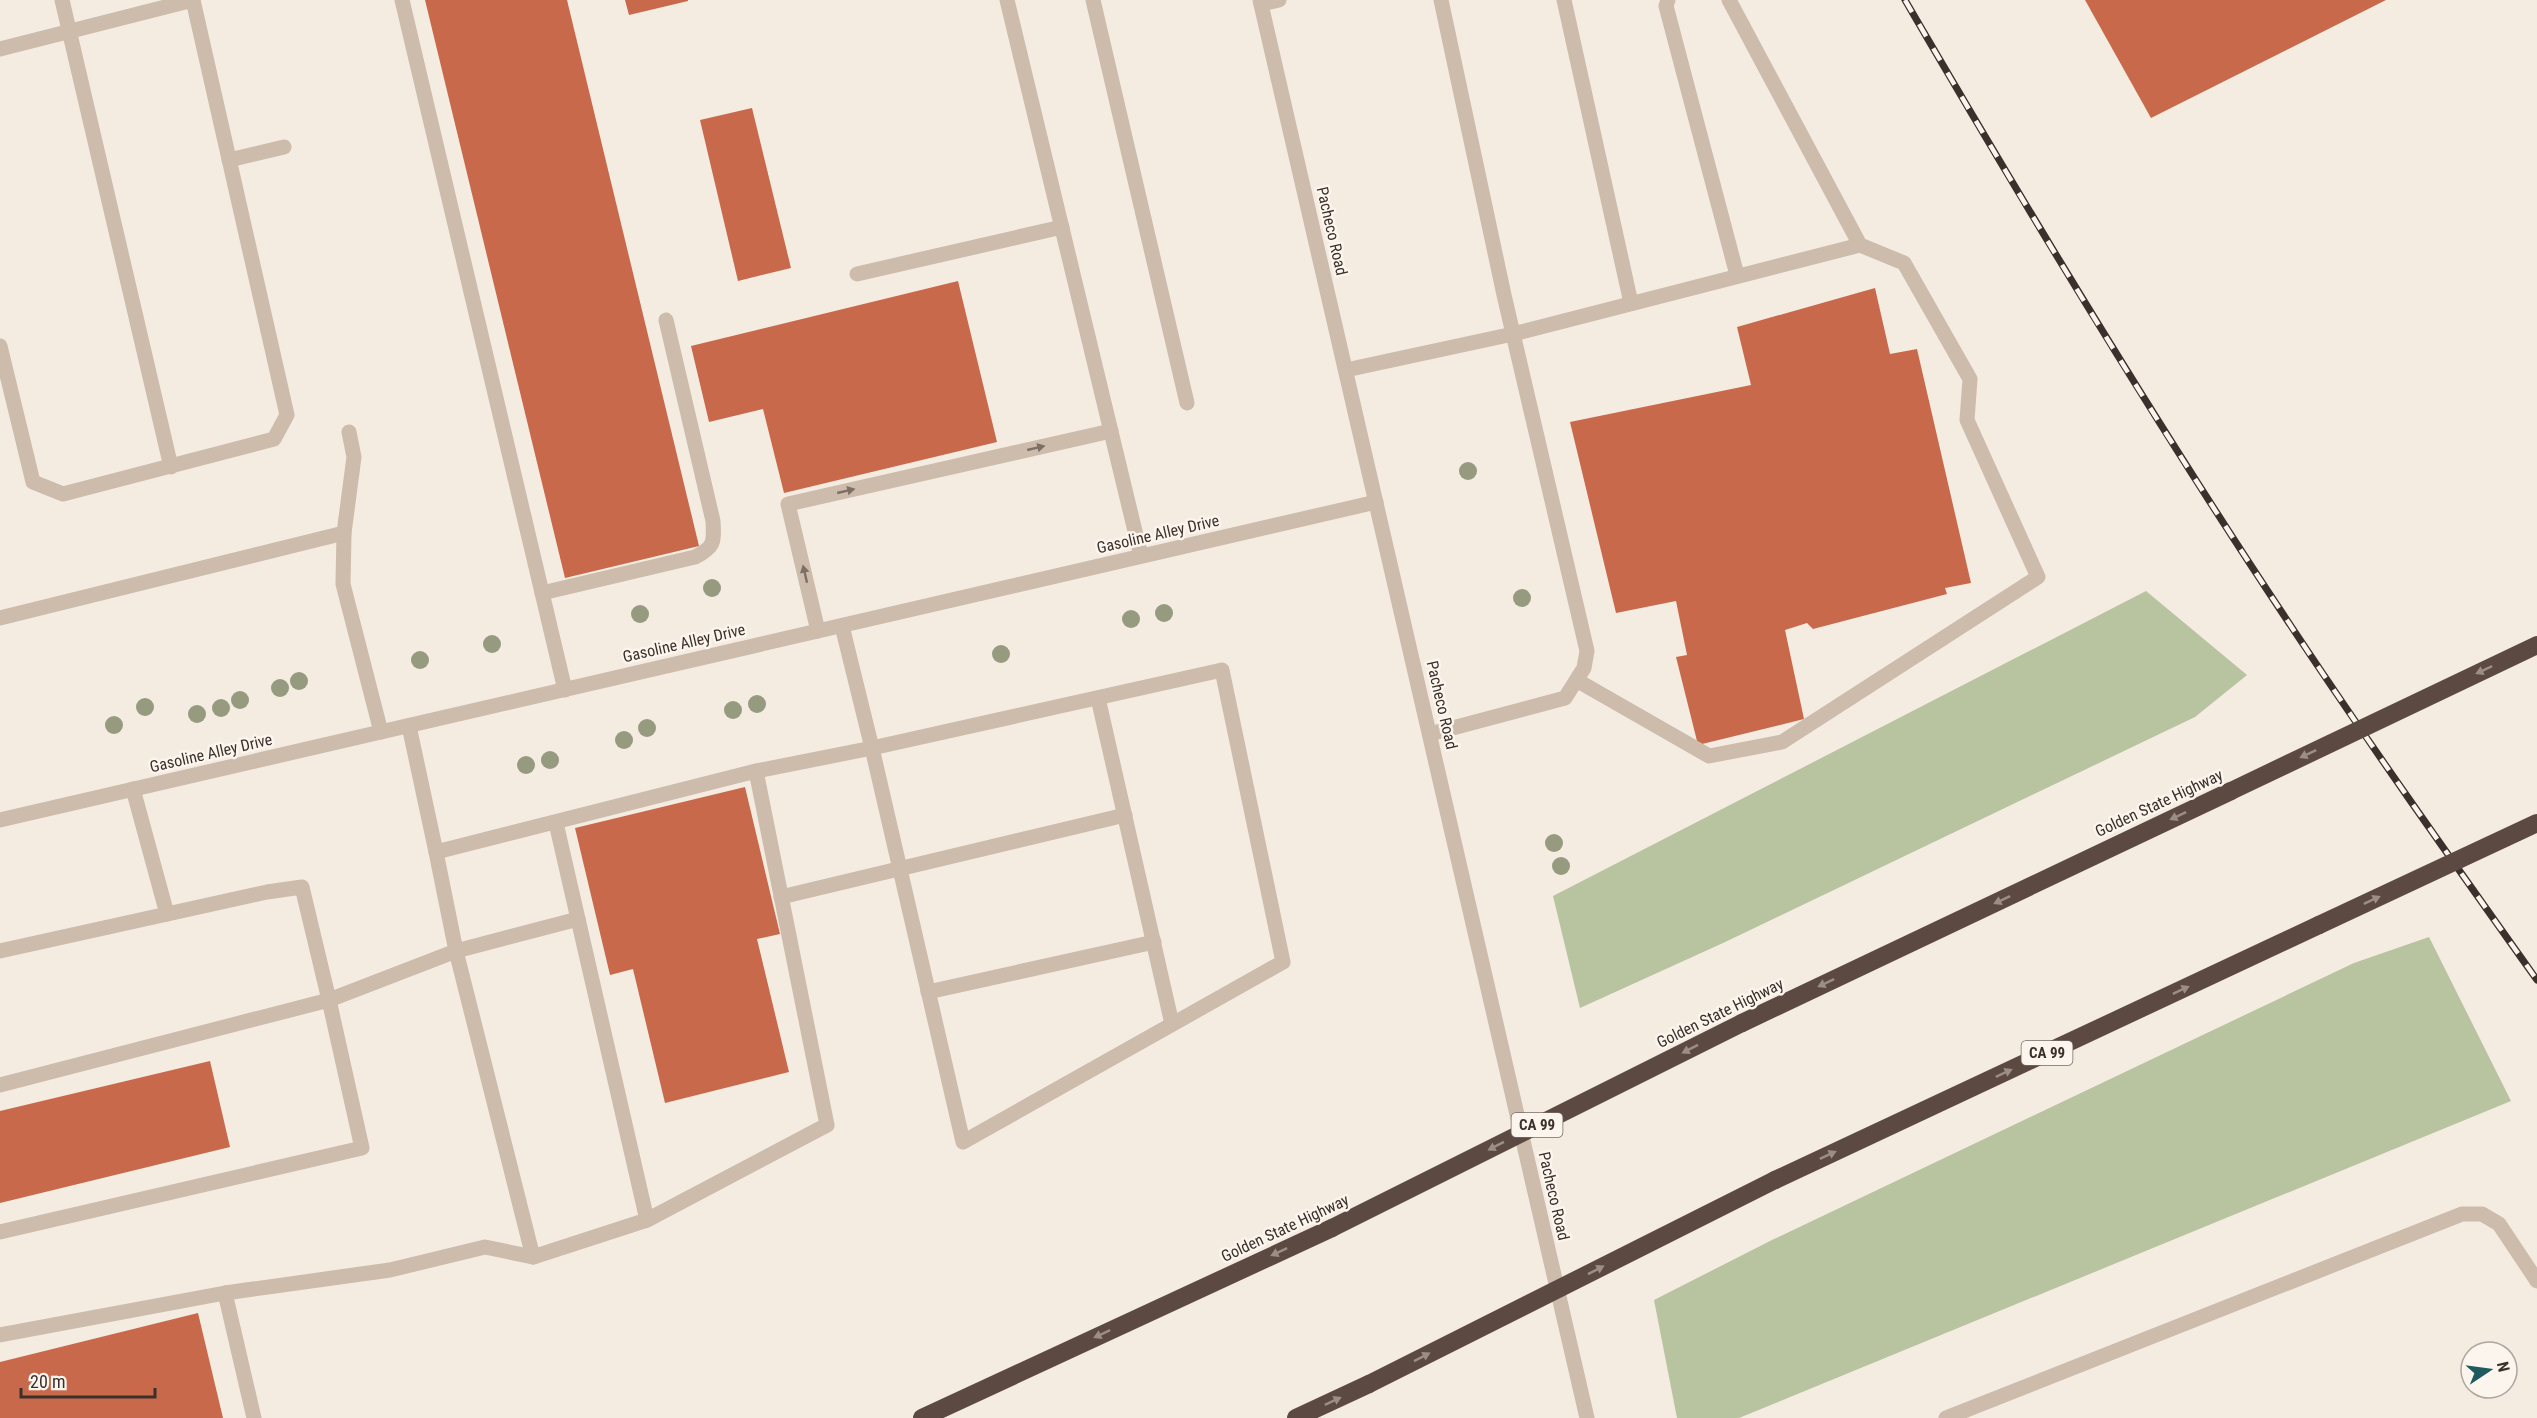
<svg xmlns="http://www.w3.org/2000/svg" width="2537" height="1418" font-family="'Roboto Condensed',sans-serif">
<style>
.green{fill:#b8c4a0}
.building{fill:#c8694b}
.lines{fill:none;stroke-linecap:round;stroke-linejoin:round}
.service{stroke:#cdbbac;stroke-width:15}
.minor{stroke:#cdbbac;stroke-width:15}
.tertiary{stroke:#cdbbac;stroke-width:15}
.motorway{stroke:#5c4a42;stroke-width:18}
.rail-casing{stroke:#3b302b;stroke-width:7}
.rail{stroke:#fbf5ee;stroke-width:4.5;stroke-dasharray:14;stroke-linecap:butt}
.motorway-bridge{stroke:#5c4a42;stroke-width:18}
.tree{fill:#969b7f}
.oneway{fill:#7d6f65}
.oneway2{fill:#9c8e87}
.labels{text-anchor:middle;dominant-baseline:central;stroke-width:5;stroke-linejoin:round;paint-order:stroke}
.shield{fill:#fbf5ee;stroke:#756b66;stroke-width:1.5}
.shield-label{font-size:15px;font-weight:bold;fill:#3b302b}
.street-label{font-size:16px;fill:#3b302b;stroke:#fbf5ee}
</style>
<rect width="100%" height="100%" fill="#f4ebe1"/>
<g class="green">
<polygon points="2146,591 2247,675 2195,717 1723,943 1580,1008 1553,896"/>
<polygon points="2429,937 2511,1101 1739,1418 1677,1418 1654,1300 1772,1240 2354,963"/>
</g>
<g class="building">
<polygon points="425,0 567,0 699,546 565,578"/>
<polygon points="625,0 688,0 688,1 629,15"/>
<polygon points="2085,0 2386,0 2151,118"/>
<polygon points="752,108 791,268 738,281 700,120"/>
<polygon points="958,281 997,442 784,493 763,409 709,422 691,346"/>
<polygon points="1875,288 1890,354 1917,349 1971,583 1945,588 1947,594 1813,629 1807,623 1785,630 1804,719 1698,745 1676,657 1687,655 1676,601 1616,613 1570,422 1751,385 1737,327"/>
<polygon points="745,787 780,934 757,939 789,1072 665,1103 633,969 610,975 575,828"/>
<polygon points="210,1061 230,1147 0,1203 0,1111"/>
<polygon points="198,1313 223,1418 0,1418 0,1362"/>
</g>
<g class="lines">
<g class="service">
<polyline points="62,0 171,467"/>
<polyline points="402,0 565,690"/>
<polyline points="1007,0 1141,556"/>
<polyline points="1093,0 1187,403"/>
<polyline points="1564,0 1631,303"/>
<polyline points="1668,0 1666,6 1737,275"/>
<polyline points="1261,4 1279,0"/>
<polyline points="0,49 193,0"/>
<polyline points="229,160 284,147"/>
<polyline points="857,274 1062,227"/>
<polyline points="0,346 33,482 63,494 274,439 287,415 193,0"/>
<polyline points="1346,370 1513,334 1860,245"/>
<polyline points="349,432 354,457 344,533 343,584 381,732"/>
<path d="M542,593L695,557C715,547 714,542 713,521L666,320"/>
<polyline points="0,618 344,533"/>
<polyline points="818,631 788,504 1111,431"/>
<polygon points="1222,670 1283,962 963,1142 872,748"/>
<polyline points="1578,681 1709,756 1782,742 2038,577 1967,420 1970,379 1904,263 1860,245 1729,0"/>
<polyline points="1098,698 1172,1024"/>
<polyline points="409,726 436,852"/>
<polyline points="1430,734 1565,698 1584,668 1587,651 1504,295 1441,0"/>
<polyline points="133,789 167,914"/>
<polyline points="556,823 647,1220"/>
<polyline points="781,897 1125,815"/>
<polyline points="578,919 456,951 533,1257 647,1220 827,1125 756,771"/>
<polyline points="0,951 267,892 302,887 329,1000 456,951 436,852 756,771 872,748 842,626"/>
<polyline points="928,992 1154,942"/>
<polyline points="0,1085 329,1000 362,1148 0,1232"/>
<polyline points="225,1293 254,1418"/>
<polyline points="0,1335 225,1293 390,1270 485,1247 533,1257"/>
<polyline points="1946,1418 2462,1214 2482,1214 2499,1224 2537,1281"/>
</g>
<polyline class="minor" points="0,820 1376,502"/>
<polyline class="tertiary" points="1260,0 1587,1418"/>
<g class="motorway">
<polyline points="1742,1023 2231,791"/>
<polyline points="1775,1180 2319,925"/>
<polyline points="922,1418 1332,1228"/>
<polyline points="1296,1418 1369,1384"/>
</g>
<defs>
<path id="rail" d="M1905,0C2026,208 2150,414 2283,614C2365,738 2451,859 2537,980"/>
</defs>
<use href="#rail" class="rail-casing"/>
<use href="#rail" class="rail"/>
<g class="motorway-bridge">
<polyline points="2231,791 2537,645"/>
<polyline points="2319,925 2537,823"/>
<polyline points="1332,1228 1742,1023"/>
<polyline points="1369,1384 1775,1180"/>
</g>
</g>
<g class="tree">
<circle cx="1468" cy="471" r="9"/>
<circle cx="712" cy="588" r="9"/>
<circle cx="1522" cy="598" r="9"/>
<circle cx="1164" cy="613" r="9"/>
<circle cx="640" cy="614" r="9"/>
<circle cx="1131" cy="619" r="9"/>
<circle cx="492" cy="644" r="9"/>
<circle cx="1001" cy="654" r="9"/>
<circle cx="420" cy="660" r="9"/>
<circle cx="299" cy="681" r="9"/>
<circle cx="280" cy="688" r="9"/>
<circle cx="240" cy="700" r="9"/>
<circle cx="757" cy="704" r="9"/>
<circle cx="145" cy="707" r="9"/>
<circle cx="221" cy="708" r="9"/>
<circle cx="733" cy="710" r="9"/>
<circle cx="197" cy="714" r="9"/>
<circle cx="114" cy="725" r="9"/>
<circle cx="647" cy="728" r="9"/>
<circle cx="624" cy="740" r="9"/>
<circle cx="550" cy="760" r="9"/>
<circle cx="526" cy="765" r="9"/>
<circle cx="1554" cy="843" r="9"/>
<circle cx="1561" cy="866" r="9"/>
</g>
<defs><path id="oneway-solid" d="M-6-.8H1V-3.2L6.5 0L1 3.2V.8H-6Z" transform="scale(1.5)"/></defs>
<g class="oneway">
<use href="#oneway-solid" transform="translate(1036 448) rotate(-13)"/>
<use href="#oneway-solid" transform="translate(846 491) rotate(-13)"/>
<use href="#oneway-solid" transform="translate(805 574) rotate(-103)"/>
</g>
<g class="oneway2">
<use href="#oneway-solid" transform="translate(2484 670) rotate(155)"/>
<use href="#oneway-solid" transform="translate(2308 754) rotate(155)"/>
<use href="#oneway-solid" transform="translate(2178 816) rotate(155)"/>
<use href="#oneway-solid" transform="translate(2002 900) rotate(155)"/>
<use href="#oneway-solid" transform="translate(2372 900) rotate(-25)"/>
<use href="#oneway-solid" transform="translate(1826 983) rotate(155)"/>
<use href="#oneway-solid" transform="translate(2181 990) rotate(-25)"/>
<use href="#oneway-solid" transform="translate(1690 1049) rotate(153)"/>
<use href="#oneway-solid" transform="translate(2004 1073) rotate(-25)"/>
<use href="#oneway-solid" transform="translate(1496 1146) rotate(153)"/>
<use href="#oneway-solid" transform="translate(1828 1155) rotate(-25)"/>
<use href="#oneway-solid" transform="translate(1279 1252) rotate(155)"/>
<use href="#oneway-solid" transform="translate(1596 1270) rotate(-27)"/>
<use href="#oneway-solid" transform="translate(1102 1334) rotate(155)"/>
<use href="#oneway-solid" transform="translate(1422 1357) rotate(-27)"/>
<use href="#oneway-solid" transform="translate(1333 1401) rotate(-25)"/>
</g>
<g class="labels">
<g class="shield">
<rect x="2021.5" y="1041" width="51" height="24" rx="4.5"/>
<rect x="1511.5" y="1113" width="51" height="24" rx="4.5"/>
</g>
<g class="shield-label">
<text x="2047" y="1053">CA 99</text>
<text x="1537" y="1125">CA 99</text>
</g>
<g class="street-label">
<text transform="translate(1332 231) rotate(77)">Pacheco Road</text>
<text transform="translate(1158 534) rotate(-13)">Gasoline Alley Drive</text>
<text transform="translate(684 643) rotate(-13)">Gasoline Alley Drive</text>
<text transform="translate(1442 705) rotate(77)">Pacheco Road</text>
<text transform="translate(211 753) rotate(-13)">Gasoline Alley Drive</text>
<text transform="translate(2159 803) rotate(-25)">Golden State Highway</text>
<text transform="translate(1720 1013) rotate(-26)">Golden State Highway</text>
<text transform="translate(1554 1196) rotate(77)">Pacheco Road</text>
<text transform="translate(1285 1228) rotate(-25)">Golden State Highway</text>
</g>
</g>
<g transform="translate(2489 1370) rotate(77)"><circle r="28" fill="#fbf5ee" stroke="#aea6a0" stroke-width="1.5"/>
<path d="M0-4.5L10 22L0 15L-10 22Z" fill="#1f5a5e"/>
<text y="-9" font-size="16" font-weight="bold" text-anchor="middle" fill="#3b302b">N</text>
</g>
<path d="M21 1388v9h134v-9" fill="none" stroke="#3b302b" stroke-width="3"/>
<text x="30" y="1388" font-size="18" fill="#3b302b" stroke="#fbf5ee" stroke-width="4.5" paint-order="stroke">20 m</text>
</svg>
